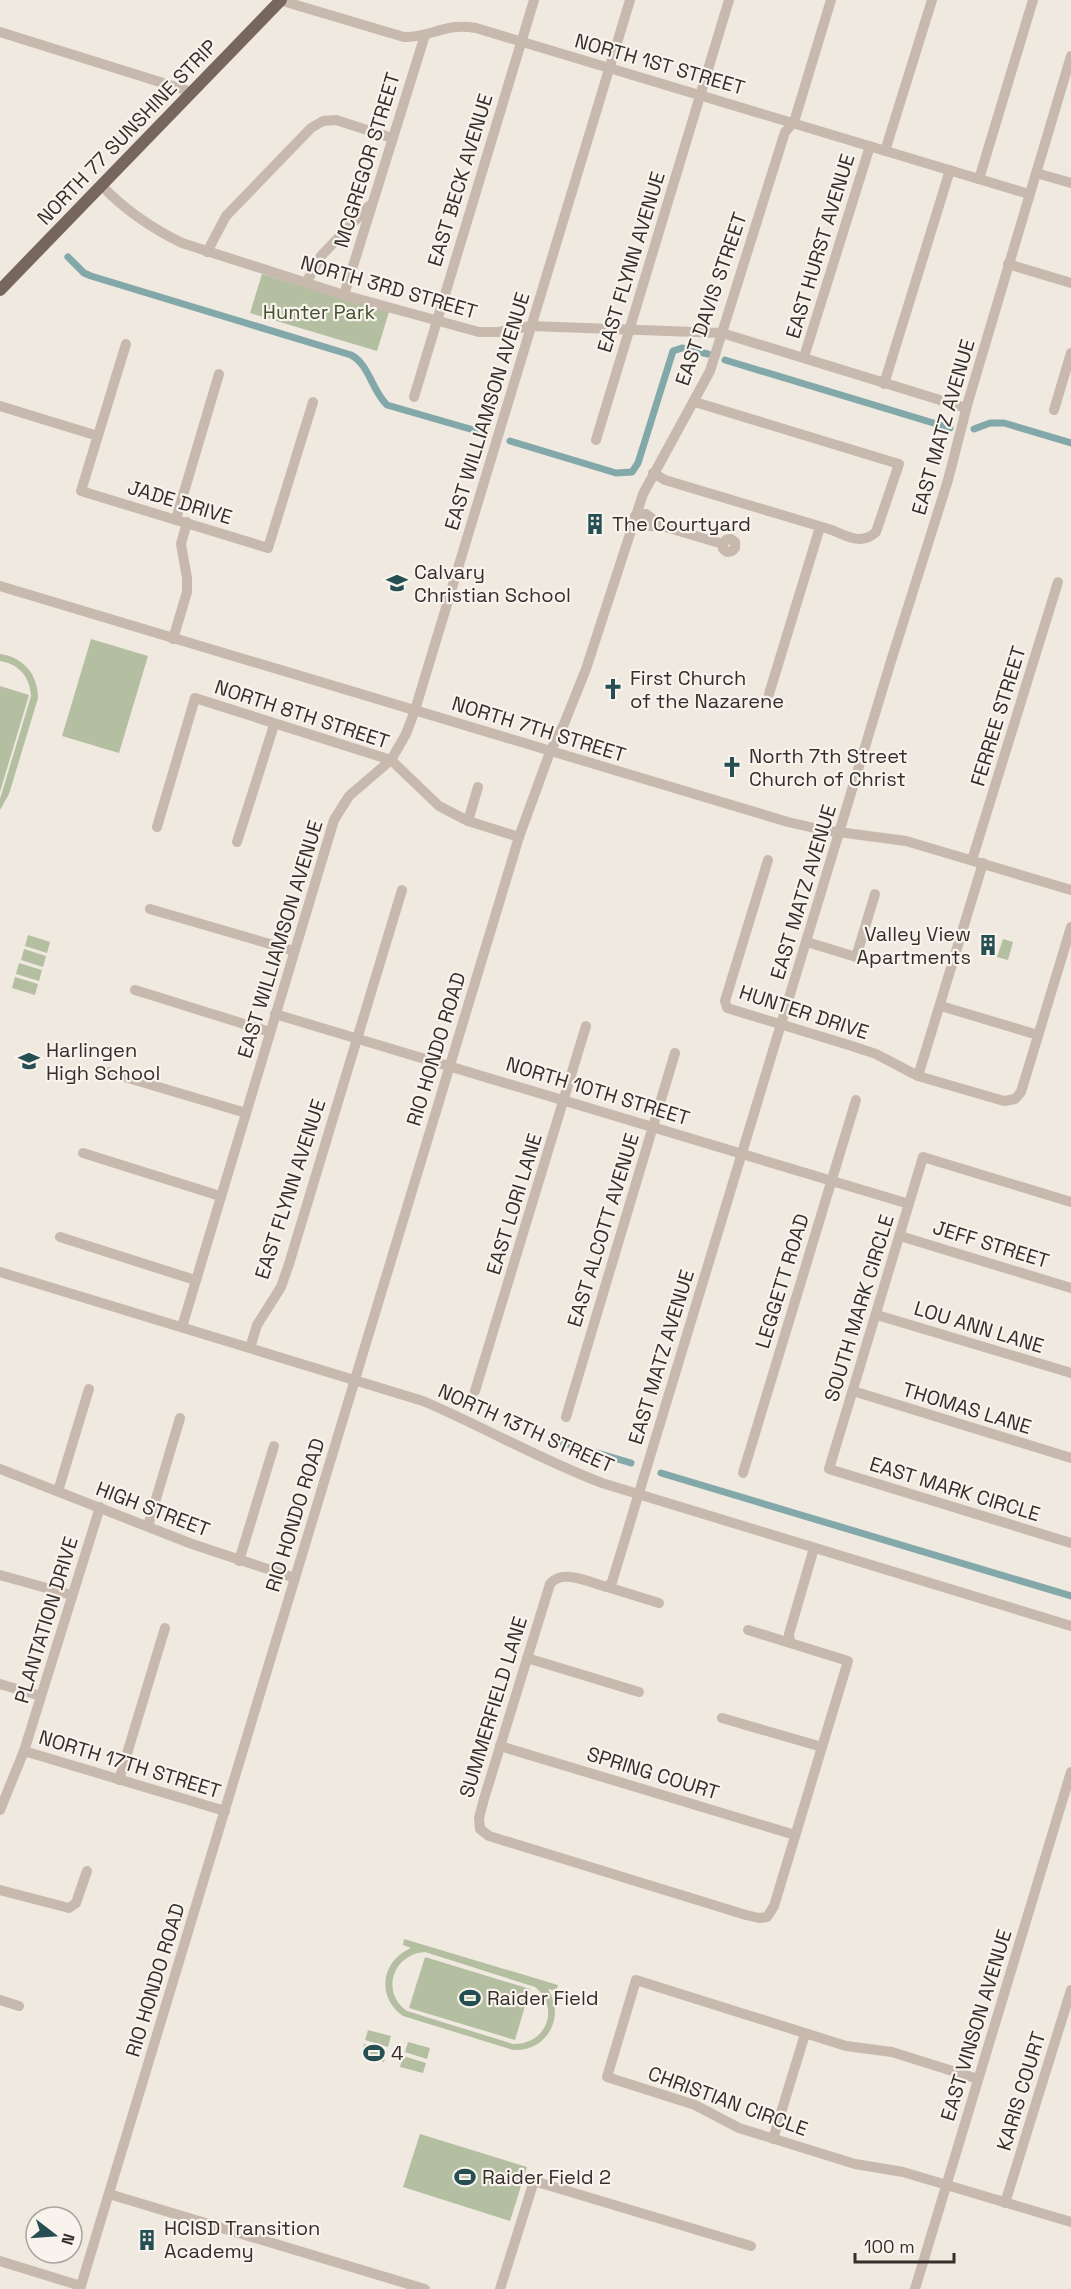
<svg xmlns="http://www.w3.org/2000/svg" width="1071" height="2289" font-family="'Space Grotesk',sans-serif">
<style>
.green{fill:#b4bea1;fill-rule:evenodd}
.lines{fill:none;stroke-linecap:round;stroke-linejoin:round}
.canal{stroke:#82a8aa;stroke-width:7}
.minor{stroke:#c7b9ad;stroke-width:10}
.major{stroke:#76665e;stroke-width:12}
.labels{text-anchor:middle;dominant-baseline:central;stroke-width:4.5;stroke-linejoin:round;paint-order:stroke}
.street-label{font-size:20px;fill:#362e2b;stroke:#f8f3ec}
.park-label{font-size:20px;fill:#455231;stroke:#f8f3ec}
.poi-label{font-size:20px;fill:#362e2b;stroke:#f8f3ec;text-anchor:start}
</style>
<rect width="100%" height="100%" fill="#f0e9e0"/>
<g class="green">
<polygon points="262,274 389,312 377,351 250,313"/>
<polygon points="91,639 148,656 119,753 62,736"/>
<path d="M0,654C23,657 38,674 38,698L9,794L0,810V799L31,696C30,677 19,664 0,661Z"/>
<polygon points="0,686 29,695 0,792"/>
<polygon points="28,935 50,942 47,953 25,946"/>
<polygon points="1003,939 1013,942 1008,960 997,957"/>
<polygon points="24,949 46,956 43,967 21,960"/>
<polygon points="19,963 42,970 39,981 16,974"/>
<polygon points="15,977 38,984 35,995 12,988"/>
<path d="M404,1939L558,1985L556,1991L548,1989C566,2017 547,2052 513,2050L403,2016C376,1997 381,1961 411,1948L403,1945ZM425,1952L535,1987C561,2008 546,2045 513,2044L407,2011C380,1992 393,1954 425,1952Z"/>
<polygon points="425,1957 530,1989 515,2040 409,2008"/>
<polygon points="368,2030 391,2036 388,2047 365,2040"/>
<polygon points="408,2042 430,2048 427,2059 405,2052"/>
<polygon points="364,2044 387,2051 384,2062 361,2055"/>
<polygon points="403,2056 426,2063 423,2073 400,2067"/>
<polygon points="420,2134 527,2167 510,2221 403,2187"/>
</g>
<g class="lines">
<g class="canal">
<path d="M68,257L84,273L91,276L351,355C369,364 372,391 387,405L484,433"/>
<polyline points="725,360 950,428"/>
<polyline points="974,429 990,423 1004,423 1071,443"/>
<polyline points="510,441 616,473 632,472 638,463 673,351 682,348 708,354"/>
<polyline points="554,1440 631,1463"/>
<polyline points="661,1473 1071,1596"/>
</g>
<g class="minor">
<path d="M279,0L404,37C432,38 444,22 476,28L1029,194"/>
<polyline points="0,32 192,92"/>
<polyline points="885,151 932,0"/>
<polyline points="1036,173 1071,183"/>
<polyline points="979,179 1033,0"/>
<path d="M102,186C126,211 151,228 182,243L344,295L479,332H498L531,326L722,333L966,408"/>
<polyline points="207,252 226,216 311,128 323,121 336,120 392,138"/>
<polyline points="1008,264 1071,283"/>
<polyline points="306,283 321,256 369,206"/>
<polyline points="344,295 425,35"/>
<polyline points="126,344 81,491 268,548 313,402"/>
<polyline points="804,357 870,146"/>
<polyline points="884,384 950,170"/>
<polyline points="414,397 534,0"/>
<polyline points="0,406 98,436"/>
<polyline points="1054,410 1071,353"/>
<polyline points="596,440 729,0"/>
<path d="M653,473L665,480L832,530C847,537 863,545 876,532L899,464L695,402"/>
<polyline points="635,516 646,514 662,526 723,544 723,549 727,552 732,551 735,548 735,542 731,539 726,540 723,544"/>
<path d="M635,516C643,527 649,527 662,526"/>
<polyline points="176,519 219,374"/>
<polyline points="0,586 788,822 823,830 906,841 1071,890"/>
<polyline points="173,639 187,592 187,578 181,544 187,522"/>
<polyline points="769,694 820,527"/>
<polyline points="468,821 478,787"/>
<polyline points="157,827 195,698 391,760 439,806 468,821 519,837"/>
<polyline points="237,842 274,725"/>
<polyline points="768,860 725,1001 727,1008 852,1046 876,1054 918,1076 1004,1101 1015,1099 1021,1092 1071,927"/>
<polyline points="972,860 1058,582"/>
<polyline points="150,909 294,951"/>
<polyline points="807,942 856,957 875,894"/>
<polyline points="135,990 270,1032"/>
<polyline points="941,1006 1038,1035"/>
<polyline points="275,1014 909,1204"/>
<polyline points="108,1072 246,1113"/>
<polyline points="918,1076 983,863"/>
<polyline points="83,1153 220,1196"/>
<polyline points="1071,1202 923,1157 829,1469 1071,1543"/>
<polyline points="900,1236 1071,1288"/>
<polyline points="60,1237 195,1280"/>
<path d="M0,1272L423,1401C484,1427 541,1460 602,1483L1071,1626"/>
<polyline points="877,1315 1071,1373"/>
<polyline points="182,1327 334,820 349,796 391,760 406,734 415,710 630,0"/>
<polyline points="250,1348 257,1325 281,1287 289,1264 402,890"/>
<polyline points="475,1391 586,1026"/>
<polyline points="853,1391 1071,1458"/>
<polyline points="566,1417 675,1053"/>
<polyline points="0,1469 192,1544 295,1578"/>
<polyline points="743,1473 856,1100"/>
<polyline points="58,1491 89,1389"/>
<polyline points="148,1526 180,1418"/>
<polyline points="239,1561 274,1446"/>
<polyline points="0,1575 72,1595"/>
<polyline points="607,1587 659,1603"/>
<path d="M748,1630L848,1661L774,1906L767,1917L759,1918L746,1915L489,1836L480,1829L479,1818L484,1799L550,1584C563,1568 591,1583 607,1587L612,1582L891,661L948,480L968,402L1071,56"/>
<polyline points="790,1642 789,1634 814,1548"/>
<polyline points="527,1658 639,1692"/>
<polyline points="0,1684 41,1696"/>
<polyline points="722,1718 822,1747"/>
<polyline points="500,1746 795,1835"/>
<polyline points="24,1751 225,1811"/>
<polyline points="119,1780 165,1628"/>
<polyline points="0,1810 24,1751 100,1507"/>
<polyline points="0,1890 69,1908 76,1903 87,1871"/>
<polyline points="0,2000 19,2006"/>
<polyline points="978,2079 892,2052 846,2046 636,1980 607,2077 695,2105 739,2128 855,2164 903,2172 1071,2222"/>
<polyline points="773,2139 805,2034"/>
<polyline points="109,2194 425,2289"/>
<polyline points="1005,2203 1071,1990"/>
<polyline points="0,2261 81,2286"/>
<polyline points="80,2289 519,837 550,752 564,724 586,669 643,494 710,371 785,132 794,122 831,0"/>
<polyline points="500,2289 534,2181 751,2246"/>
<polyline points="915,2289 1071,1772"/>
</g>
<polyline class="major" points="0,290 281,0"/>
</g>
<defs>
<symbol id="building-bare" viewBox="-9 -9 18 18"><path d="M-4-6H4V6H1V3H-1V6H-4ZM-2.5-4.3h1.7v1.8h-1.7ZM.8-4.3h1.7v1.8H.8ZM-2.5-1h1.7V.8h-1.7ZM.8-1h1.7V.8H.8Z" fill="#254f53" stroke="#f8f3ec" stroke-width="2.5" paint-order="stroke"/></symbol>
<symbol id="school-bare" viewBox="-9 -9 18 18"><path d="M0-5L7-2L0 1L-7-2ZM-4 1L0 2.5L4 1V4Q0 6-4 4Z" fill="#254f53" stroke="#f8f3ec" stroke-width="2.5" paint-order="stroke"/></symbol>
<symbol id="church-bare" viewBox="-9 -9 18 18"><path d="M-1.2-6h2.4v3.5h3.3v2.4h-3.3V6h-2.4V-.1h-3.3v-2.4h3.3Z" fill="#254f53" stroke="#f8f3ec" stroke-width="2.5" paint-order="stroke"/></symbol>
<symbol id="stadium-bare" viewBox="-9 -9 18 18"><path d="M0-5a6.5 5 0 1 0 0 10a6.5 5 0 1 0 0-10ZM-3.5-1.8h7v3.6h-7Z" fill="#254f53" stroke="#f8f3ec" stroke-width="2.5" paint-order="stroke"/></symbol>
</defs>
<g fill-rule="evenodd">
<use href="#building-bare" x="580" y="509" width="30" height="30"/>
<use href="#school-bare" x="382" y="568" width="30" height="30"/>
<use href="#church-bare" x="598" y="674" width="30" height="30"/>
<use href="#church-bare" x="717" y="752" width="30" height="30"/>
<use href="#building-bare" x="973" y="930" width="30" height="30"/>
<use href="#school-bare" x="14" y="1046" width="30" height="30"/>
<use href="#stadium-bare" x="455" y="1983" width="30" height="30"/>
<use href="#stadium-bare" x="359" y="2038" width="30" height="30"/>
<use href="#stadium-bare" x="450" y="2162" width="30" height="30"/>
<use href="#building-bare" x="132" y="2225" width="30" height="30"/>
</g>
<g class="labels">
<g class="street-label">
<text transform="translate(660 64) rotate(16)">NORTH 1ST STREET</text>
<text transform="translate(127 132) rotate(-46)">NORTH 77 SUNSHINE STRIP</text>
<text transform="translate(367 160) rotate(-73)">MCGREGOR STREET</text>
<text transform="translate(460 180) rotate(-73)">EAST BECK AVENUE</text>
<text transform="translate(820 246) rotate(-73)">EAST HURST AVENUE</text>
<text transform="translate(631 262) rotate(-73)">EAST FLYNN AVENUE</text>
<text transform="translate(389 287) rotate(16)">NORTH 3RD STREET</text>
<text transform="translate(711 299) rotate(-71)">EAST DAVIS STREET</text>
<text transform="translate(487 411) rotate(-73)">EAST WILLIAMSON AVENUE</text>
<text transform="translate(943 427) rotate(-74)">EAST MATZ AVENUE</text>
<text transform="translate(180 502) rotate(17)">JADE DRIVE</text>
<text transform="translate(302 714) rotate(18)">NORTH 8TH STREET</text>
<text transform="translate(998 716) rotate(-73)">FERREE STREET</text>
<text transform="translate(539 729) rotate(17)">NORTH 7TH STREET</text>
<text transform="translate(803 892) rotate(-73)">EAST MATZ AVENUE</text>
<text transform="translate(280 939) rotate(-73)">EAST WILLIAMSON AVENUE</text>
<text transform="translate(804 1012) rotate(18)">HUNTER DRIVE</text>
<text transform="translate(436 1049) rotate(-73)">RIO HONDO ROAD</text>
<text transform="translate(598 1091) rotate(17)">NORTH 10TH STREET</text>
<text transform="translate(290 1189) rotate(-72)">EAST FLYNN AVENUE</text>
<text transform="translate(514 1204) rotate(-73)">EAST LORI LANE</text>
<text transform="translate(603 1230) rotate(-73)">EAST ALCOTT AVENUE</text>
<text transform="translate(991 1244) rotate(17)">JEFF STREET</text>
<text transform="translate(782 1281) rotate(-73)">LEGGETT ROAD</text>
<text transform="translate(859 1308) rotate(-73)">SOUTH MARK CIRCLE</text>
<text transform="translate(979 1327) rotate(17)">LOU ANN LANE</text>
<text transform="translate(661 1357) rotate(-73)">EAST MATZ AVENUE</text>
<text transform="translate(967 1408) rotate(17)">THOMAS LANE</text>
<text transform="translate(526 1428) rotate(24)">NORTH 13TH STREET</text>
<text transform="translate(955 1489) rotate(17)">EAST MARK CIRCLE</text>
<text transform="translate(153 1509) rotate(21)">HIGH STREET</text>
<text transform="translate(295 1515) rotate(-73)">RIO HONDO ROAD</text>
<text transform="translate(46 1620) rotate(-73)">PLANTATION DRIVE</text>
<text transform="translate(493 1707) rotate(-73)">SUMMERFIELD LANE</text>
<text transform="translate(130 1764) rotate(17)">NORTH 17TH STREET</text>
<text transform="translate(653 1773) rotate(17)">SPRING COURT</text>
<text transform="translate(155 1980) rotate(-73)">RIO HONDO ROAD</text>
<text transform="translate(976 2025) rotate(-73)">EAST VINSON AVENUE</text>
<text transform="translate(1021 2091) rotate(-73)">KARIS COURT</text>
<text transform="translate(728 2101) rotate(20)">CHRISTIAN CIRCLE</text>
</g>
<g class="park-label">
<text x="319" y="312">Hunter Park</text>
</g>
<g class="poi-label">
<text x="612" y="524">The Courtyard</text>
<text x="414" y="572">Calvary<tspan x="414" dy="23">Christian School</tspan></text>
<text x="630" y="678">First Church<tspan x="630" dy="23">of the Nazarene</tspan></text>
<text x="749" y="756">North 7th Street<tspan x="749" dy="23">Church of Christ</tspan></text>
<text x="971" y="934" text-anchor="end">Valley View<tspan x="971" dy="23">Apartments</tspan></text>
<text x="46" y="1050">Harlingen<tspan x="46" dy="23">High School</tspan></text>
<text x="487" y="1998">Raider Field</text>
<text x="391" y="2053">4</text>
<text x="482" y="2177">Raider Field 2</text>
<text x="164" y="2228">HCISD Transition<tspan x="164" dy="23">Academy</tspan></text>
</g>
</g>
<g transform="translate(54 2235) rotate(107)"><circle r="28" fill="#f8f3ec" stroke="#aaa49f" stroke-width="1.5"/>
<path d="M0-4.5L10 22L0 15L-10 22Z" fill="#254f53"/>
<text y="-9" font-size="16" font-weight="bold" text-anchor="middle" fill="#362e2b">N</text>
</g>
<path d="M855 2253v9h99v-9" fill="none" stroke="#362e2b" stroke-width="3"/>
<text x="864" y="2253" font-size="18" fill="#362e2b" stroke="#f8f3ec" stroke-width="4.5" paint-order="stroke">100 m</text>
</svg>
